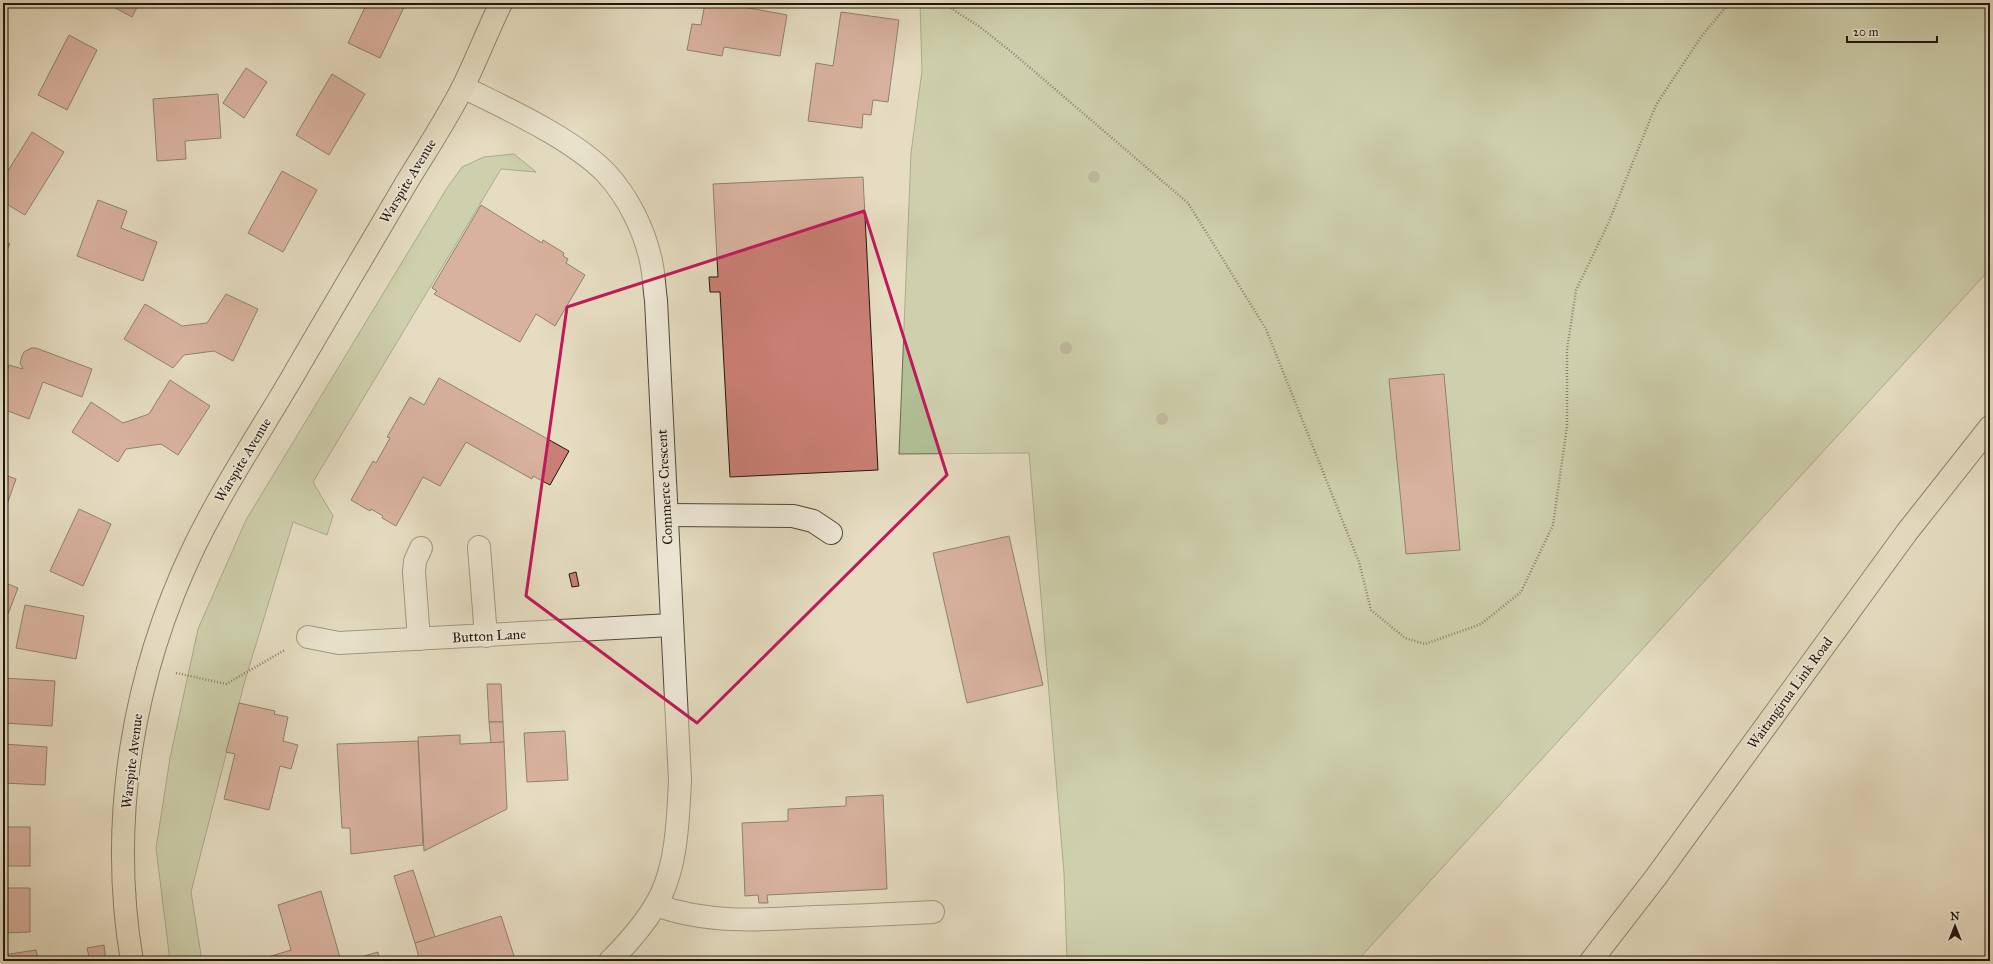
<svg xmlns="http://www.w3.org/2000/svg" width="1993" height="964" font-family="'IM FELL Great Primer',serif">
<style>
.green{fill:#b1c196;stroke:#686c52}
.building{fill:#ca7f75;stroke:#1f160e}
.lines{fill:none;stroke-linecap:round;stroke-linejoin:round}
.minor-casing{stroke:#50483b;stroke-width:24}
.major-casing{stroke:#1f160e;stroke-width:24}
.path{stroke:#1f160e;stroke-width:2.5;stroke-dasharray:1 2;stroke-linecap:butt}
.minor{stroke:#eee8d7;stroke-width:22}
.major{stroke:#e5dcc1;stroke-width:22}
.tree{fill:#949079}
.marked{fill:none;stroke:#c2185b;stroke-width:3;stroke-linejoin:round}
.labels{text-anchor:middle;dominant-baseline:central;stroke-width:3.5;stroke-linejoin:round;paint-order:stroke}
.street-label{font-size:14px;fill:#1f160e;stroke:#eee8d7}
</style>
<rect width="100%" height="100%" fill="#e5dcc1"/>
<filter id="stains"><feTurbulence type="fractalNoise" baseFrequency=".005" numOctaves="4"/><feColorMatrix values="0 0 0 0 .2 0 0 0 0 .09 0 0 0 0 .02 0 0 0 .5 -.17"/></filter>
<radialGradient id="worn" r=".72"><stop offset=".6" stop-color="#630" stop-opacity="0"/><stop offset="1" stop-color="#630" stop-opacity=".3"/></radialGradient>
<g class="green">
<polygon points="920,3 1990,3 1990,269 1357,961 1067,961 1064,873 1029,453 899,454 911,153 922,71"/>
<polygon points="514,154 536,172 501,169 313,482 333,516 327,535 293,522 244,684 191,892 202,961 170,961 156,848 170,758 198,629 246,520 447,188 462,167 484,157"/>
</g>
<g class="building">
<polygon points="106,3 139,3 132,17"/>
<polygon points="367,3 406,3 380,58 348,43"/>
<polygon points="705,3 722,3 787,15 780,56 724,47 722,56 687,50 692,24 701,25"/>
<polygon points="841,12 899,20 888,102 873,100 871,115 863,114 862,128 808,121 816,63 833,66"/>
<polygon points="69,35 97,50 67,110 38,95"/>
<polygon points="246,68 267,82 244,118 223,103"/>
<polygon points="332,74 365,94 329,155 296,135"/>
<polygon points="218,94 221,138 185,141 186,159 157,161 153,99"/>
<polygon points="32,132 64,152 25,215 3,202 3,179"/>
<polygon points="282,171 317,190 283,252 248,233"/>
<polygon points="863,177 878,470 730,477 720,292 710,292 709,277 718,277 713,184"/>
<polygon points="98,200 127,211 121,228 157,242 143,281 77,256"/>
<polygon points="481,205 542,243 543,240 564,253 563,256 568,259 566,263 585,275 555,326 536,314 520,342 434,294 437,291 432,288"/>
<polygon points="3,241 10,244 3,257"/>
<polygon points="226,294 258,309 233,361 214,351 184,355 173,368 124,339 145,304 182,326 207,323"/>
<polygon points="31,348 36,348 92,369 82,397 43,382 29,419 3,409 3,382 9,365 23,369 20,363 22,356 24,352"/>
<polygon points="1444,374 1460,550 1406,554 1389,379"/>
<polygon points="439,378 569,451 550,485 533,476 532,479 466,442 440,486 423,477 396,526 382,518 383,516 371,509 370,511 351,500 373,461 376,463 390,438 387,437 410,397 424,405"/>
<polygon points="170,380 210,406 178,455 161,444 126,449 118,462 72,432 91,402 123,423 149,414"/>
<polygon points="3,474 16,479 3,516"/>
<polygon points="79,509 111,524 83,586 50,571"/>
<polygon points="1009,536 1043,685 967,703 933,553"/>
<polygon points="576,572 579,586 572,587 569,574"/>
<polygon points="3,582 18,588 8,614 3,613"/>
<polygon points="25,605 84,616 76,659 16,648"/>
<polygon points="3,678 55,681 52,726 3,723"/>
<polygon points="487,684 501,684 503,722 489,722"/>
<polygon points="239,703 275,711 274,714 288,717 283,741 298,745 291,769 280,766 269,810 224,799 235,754 226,752"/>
<polygon points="489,722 503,722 504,742 491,743"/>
<polygon points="565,731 568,780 527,782 524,733"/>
<polygon points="460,735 460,744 504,742 507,809 424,851 418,737"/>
<polygon points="418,741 423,845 351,854 350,828 342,828 337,744"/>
<polygon points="3,744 47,747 45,785 3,783"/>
<polygon points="883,795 887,889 767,895 768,903 759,903 758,895 745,896 742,823 788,821 788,809 846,806 846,797"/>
<rect x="3" y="827" width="27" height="39"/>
<polygon points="413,870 435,937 415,943 394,876"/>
<polygon points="3,888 30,888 30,932 3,933"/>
<polygon points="321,891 341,961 266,961 265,958 291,950 278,905"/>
<polygon points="501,916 514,956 499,961 420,961 415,943"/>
<polygon points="104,945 106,961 64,961 89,957 87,948"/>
<polygon points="36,950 38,959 45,957 46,961 3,961 3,955"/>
<polygon points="378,952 379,961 347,961"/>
</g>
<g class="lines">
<defs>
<g id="minor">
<path d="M463,87C507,109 572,138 606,173C628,197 644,229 651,261C654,274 654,287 656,300L680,780C678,820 677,871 655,906C643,926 627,944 610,961"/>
<polyline points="667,515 793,516 813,521 831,533"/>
<polyline points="479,547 486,636"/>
<polyline points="308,637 339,643 671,625"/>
<polyline points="419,639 414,572 415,561 421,548"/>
<path d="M656,905C707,924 762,920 815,917C854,916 894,914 933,912"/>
</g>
<g id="major">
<path d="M132,961C108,820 133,673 195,545C223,488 258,435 290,381C328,315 367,250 405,185C425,152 447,119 464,85C477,58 488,30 501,3"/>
<polyline points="1591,961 1656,877 1907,532 1990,427"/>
</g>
</defs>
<use href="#minor" class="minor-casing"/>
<use href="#major" class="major-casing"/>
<g class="path">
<polyline points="943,3 980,27 1014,54 1188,203 1266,329 1359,562 1371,610 1405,638 1425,644 1481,624 1521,592 1553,525 1567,426 1567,350 1576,290 1608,224 1656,105 1701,37 1729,3"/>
<polyline points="176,673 226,684 285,650"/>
</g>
<use href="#minor" class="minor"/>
<use href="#major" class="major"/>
</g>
<g class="tree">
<circle cx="1094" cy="177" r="6"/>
<circle cx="1066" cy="348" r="6"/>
<circle cx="1162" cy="419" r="6"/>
</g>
<path d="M0 0H1993V964H0ZM864,211L947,475L697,723L526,596L567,307Z" fill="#e5dcc1" fill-opacity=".55" fill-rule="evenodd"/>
<path class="marked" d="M864,211L947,475L697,723L526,596L567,307Z"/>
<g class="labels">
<g class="street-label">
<text transform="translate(408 181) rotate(-59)">Warspite Avenue</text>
<text transform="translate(243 460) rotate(-59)">Warspite Avenue</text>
<text transform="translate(665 487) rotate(-93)">Commerce Crescent</text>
<text transform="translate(489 636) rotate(-3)">Button Lane</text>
<text transform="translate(1790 693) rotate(-54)">Waitangirua Link Road</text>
<text transform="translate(132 761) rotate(-83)">Warspite Avenue</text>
</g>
</g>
<rect width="1993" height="964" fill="none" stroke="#e5dcc1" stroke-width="16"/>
<rect x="4" y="4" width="1985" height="956" fill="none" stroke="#1f160e" stroke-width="2"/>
<rect x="8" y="8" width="1977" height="948" fill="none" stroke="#1f160e"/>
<g transform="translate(1955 926)" stroke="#eee8d7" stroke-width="3" paint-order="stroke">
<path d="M0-3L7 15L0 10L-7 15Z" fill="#1f160e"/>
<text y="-6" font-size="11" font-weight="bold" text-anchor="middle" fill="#1f160e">N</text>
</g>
<path d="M1847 36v6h90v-6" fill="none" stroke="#1f160e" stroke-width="2"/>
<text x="1853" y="36" font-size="12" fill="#1f160e" stroke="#eee8d7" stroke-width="3" paint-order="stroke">20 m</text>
<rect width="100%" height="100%" filter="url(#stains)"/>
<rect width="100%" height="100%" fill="url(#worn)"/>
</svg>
